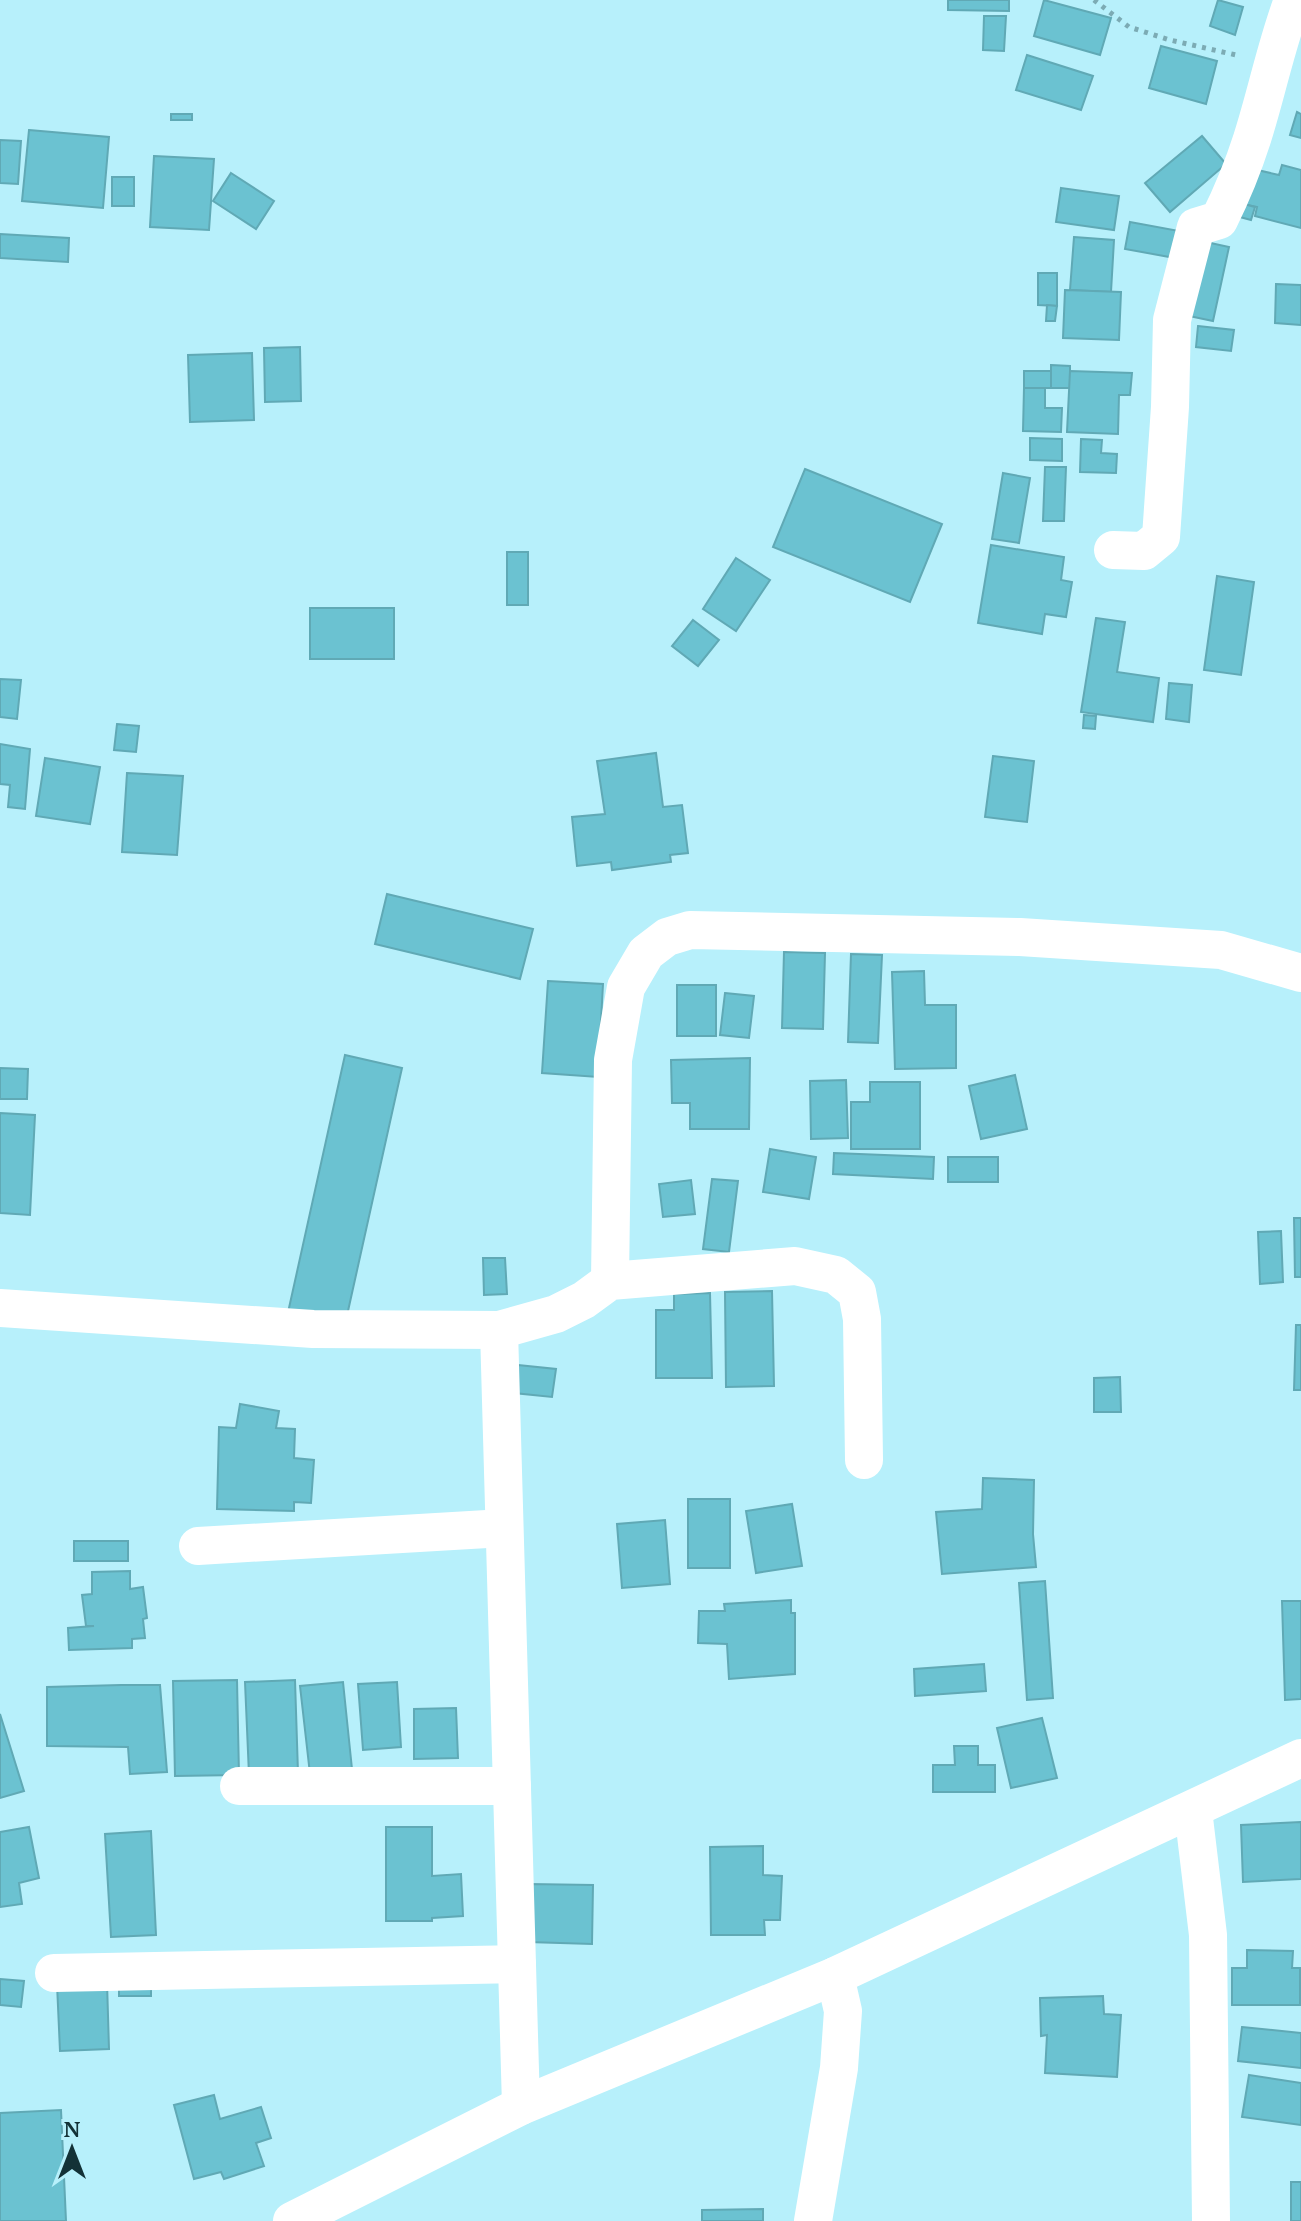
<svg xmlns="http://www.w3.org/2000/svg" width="1301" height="2221" font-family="'PT Serif',serif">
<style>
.building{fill:#6bc2d1;stroke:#60a9b5;stroke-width:2}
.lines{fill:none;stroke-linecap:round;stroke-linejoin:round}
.path{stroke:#7cabb4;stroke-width:5;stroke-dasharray:4 6;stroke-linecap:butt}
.minor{stroke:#fff;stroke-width:38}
</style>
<rect width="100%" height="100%" fill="#b7f0fb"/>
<g class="building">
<polygon points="948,0 1009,0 1009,11 948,10"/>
<polygon points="1044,0 1111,18 1100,55 1034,36"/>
<polygon points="1218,0 1243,7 1235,35 1210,26"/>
<polygon points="984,16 1006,16 1004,51 983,50"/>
<polygon points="1161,46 1217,61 1206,104 1149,88"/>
<polygon points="1027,55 1093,76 1081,110 1016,90"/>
<polygon points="1297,112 1301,114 1301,138 1290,135"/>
<rect x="171" y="114" width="21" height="6"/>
<polygon points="29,130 109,137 103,208 22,201"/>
<polygon points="1202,136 1226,164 1170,212 1145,183"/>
<polygon points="0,140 21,141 18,184 0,183"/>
<polygon points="154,156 214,159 209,230 150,227"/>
<polygon points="1282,165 1301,170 1301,228 1255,216 1257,207 1243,204 1253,169 1279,175"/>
<polygon points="231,173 274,201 256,229 213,201"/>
<rect x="112" y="177" width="22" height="29"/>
<polygon points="1061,188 1119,196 1114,230 1056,222"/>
<polygon points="1240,203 1255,207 1251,220 1236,216"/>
<polygon points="1130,222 1179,231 1175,258 1125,249"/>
<polygon points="0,234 69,238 68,262 0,258"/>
<polygon points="1074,237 1114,240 1111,292 1070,290"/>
<polygon points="1206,242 1229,247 1213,321 1189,316"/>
<polygon points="1038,273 1057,273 1057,306 1038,305"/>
<polygon points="1276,284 1301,285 1301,325 1275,323"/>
<polygon points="1065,290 1121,292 1119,340 1063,338"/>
<polygon points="1047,305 1057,306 1055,321 1046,321"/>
<polygon points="1198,326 1234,330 1231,351 1196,347"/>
<polygon points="300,347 301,401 265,402 264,348"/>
<polygon points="252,353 254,420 190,422 188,355"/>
<polygon points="1051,365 1070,366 1070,388 1051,388"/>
<rect x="1024" y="371" width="27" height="17"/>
<polygon points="1070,371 1132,373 1130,395 1119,395 1118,434 1067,432"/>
<polygon points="1024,388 1045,388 1045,408 1062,408 1061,432 1023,431"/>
<polygon points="1030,438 1062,439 1062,461 1030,460"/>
<polygon points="1081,439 1102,440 1101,453 1117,454 1116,473 1080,472"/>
<polygon points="1045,467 1066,467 1064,521 1043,521"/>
<polygon points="805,469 942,524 910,602 773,547"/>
<polygon points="1003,473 1030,478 1019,543 992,539"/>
<polygon points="991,545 1064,557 1061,580 1072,582 1066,617 1045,614 1042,634 978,623"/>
<rect x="507" y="552" width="21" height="53"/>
<polygon points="736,558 770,580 736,631 703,609"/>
<polygon points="1217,576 1254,582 1241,675 1204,670"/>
<rect x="310" y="608" width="84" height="51"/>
<polygon points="1096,618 1125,622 1117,672 1159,678 1153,722 1081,712"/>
<polygon points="693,620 719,640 698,666 672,646"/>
<polygon points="0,679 21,680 17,719 0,717"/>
<polygon points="1169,683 1192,685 1189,722 1166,719"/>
<polygon points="1084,715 1096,716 1095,729 1083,728"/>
<polygon points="117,724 139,726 136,752 114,750"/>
<polygon points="0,744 30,749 25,809 8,807 10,785 0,784"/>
<polygon points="656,753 663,807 682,805 688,853 670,855 671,862 612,870 611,862 577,866 572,817 605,814 597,761"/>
<polygon points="993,756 1034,761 1027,822 985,817"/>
<polygon points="45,758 100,767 90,824 36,816"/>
<polygon points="127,773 183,776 177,855 122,852"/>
<polygon points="387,894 533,929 520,979 375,944"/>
<polygon points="784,952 825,953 823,1029 782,1028"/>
<polygon points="851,954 882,955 878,1043 848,1042"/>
<polygon points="924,971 925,1005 956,1005 956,1068 895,1069 892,972"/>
<polygon points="548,981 603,984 598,1077 542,1073"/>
<rect x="677" y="985" width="39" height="51"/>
<polygon points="725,993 754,996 749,1038 720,1035"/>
<polygon points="345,1055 402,1068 344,1329 287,1317"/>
<polygon points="750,1058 749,1129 690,1129 690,1103 672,1103 671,1060"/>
<polygon points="0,1068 28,1069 27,1099 0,1099"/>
<polygon points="1015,1075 1027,1129 981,1139 969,1086"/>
<polygon points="846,1080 848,1138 811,1139 810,1081"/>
<polygon points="870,1082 920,1082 920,1149 851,1149 851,1102 870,1102"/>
<polygon points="0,1113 35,1115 30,1215 0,1213"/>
<polygon points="770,1149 816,1157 809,1199 763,1192"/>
<polygon points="834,1153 934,1157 933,1179 833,1174"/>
<rect x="948" y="1157" width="50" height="25"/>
<polygon points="712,1179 738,1181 729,1252 703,1249"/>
<polygon points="691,1180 695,1214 663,1217 659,1184"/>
<polygon points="1294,1218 1301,1218 1301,1277 1295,1277"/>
<polygon points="1281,1231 1283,1282 1260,1284 1258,1232"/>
<polygon points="483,1258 505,1258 507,1294 484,1295"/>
<polygon points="772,1291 774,1386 726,1387 725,1292"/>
<polygon points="710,1293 712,1378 656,1378 656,1310 674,1310 674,1294"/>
<polygon points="1296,1325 1301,1325 1301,1390 1294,1390"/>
<polygon points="518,1365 556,1369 552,1397 514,1393"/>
<polygon points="1120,1377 1121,1412 1094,1412 1094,1378"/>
<polygon points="240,1404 279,1411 276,1428 295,1429 294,1458 314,1460 311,1503 294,1502 294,1511 217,1509 219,1427 236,1428"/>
<polygon points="983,1478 1034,1480 1033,1534 1036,1567 942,1574 936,1512 982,1509"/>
<rect x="688" y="1499" width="42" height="69"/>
<polygon points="792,1504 802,1566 756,1573 746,1511"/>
<polygon points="665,1520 670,1584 622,1588 617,1524"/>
<rect x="74" y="1541" width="54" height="20"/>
<polygon points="130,1571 130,1589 143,1587 147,1618 143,1619 145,1638 132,1639 132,1648 69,1650 68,1628 94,1626 86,1626 82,1595 92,1594 92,1572"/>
<polygon points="1045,1581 1053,1698 1027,1700 1019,1583"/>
<polygon points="791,1600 791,1613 795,1613 795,1674 729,1679 727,1644 698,1643 699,1611 725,1611 724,1604"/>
<polygon points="1282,1601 1301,1601 1301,1699 1285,1700"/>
<polygon points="984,1664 986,1691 915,1696 914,1669"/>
<polygon points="237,1680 239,1775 175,1776 173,1681"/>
<polygon points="295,1680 298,1773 249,1775 245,1682"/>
<polygon points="343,1682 352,1769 310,1774 300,1686"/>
<polygon points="397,1682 401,1747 363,1750 358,1684"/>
<polygon points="121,1685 160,1685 167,1772 130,1774 128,1747 47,1746 47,1687"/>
<polygon points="456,1708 458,1758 414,1759 414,1709"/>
<polygon points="0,1714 24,1791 0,1798"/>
<polygon points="1042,1718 1057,1778 1011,1788 997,1728"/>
<polygon points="954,1746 978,1746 978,1765 995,1765 995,1792 933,1792 933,1765 955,1765"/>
<polygon points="1301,1822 1301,1879 1243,1882 1241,1825"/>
<polygon points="29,1827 39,1878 19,1883 22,1904 0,1907 0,1832"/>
<polygon points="386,1827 432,1827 432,1876 461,1874 463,1916 432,1918 432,1921 386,1921"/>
<polygon points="151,1831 156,1935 111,1937 105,1834"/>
<polygon points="763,1846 763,1875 782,1876 780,1920 764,1920 765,1935 711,1935 710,1847"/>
<polygon points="529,1884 593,1885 592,1944 528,1942"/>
<polygon points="1247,1950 1293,1951 1292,1968 1300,1968 1300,2005 1232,2005 1232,1968 1247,1968"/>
<polygon points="151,1976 151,1996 119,1996 119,1977"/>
<polygon points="0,1979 24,1981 21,2007 0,2005"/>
<polygon points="107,1982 109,2049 60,2051 57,1984"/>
<polygon points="1103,1996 1104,2014 1121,2015 1117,2077 1045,2073 1047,2035 1041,2036 1040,1998"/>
<polygon points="1242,2027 1301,2033 1301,2068 1238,2061"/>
<polygon points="1249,2075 1301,2083 1301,2125 1242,2117"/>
<polygon points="214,2095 220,2119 261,2107 271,2138 256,2143 264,2166 224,2179 221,2172 194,2179 174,2105"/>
<polygon points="61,2110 66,2221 0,2221 0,2113"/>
<rect x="1291" y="2182" width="10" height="39"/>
<polygon points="763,2209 763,2221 702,2221 702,2210"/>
</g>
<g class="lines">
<polyline class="path" points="1094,0 1129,27 1170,40 1236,55"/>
<g class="minor">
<path d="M1113,550L1144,551L1161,537L1170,407L1172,320L1196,227L1219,220C1232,194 1243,167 1252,139C1267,92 1276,45 1293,0"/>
<polyline points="610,1281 613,1060 626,987 646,953 667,937 690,930 1020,937 1221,950 1301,973"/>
<polyline points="0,1308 313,1329 499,1330 556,1314 584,1300 610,1281 795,1266 836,1275 857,1292 862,1319 864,1460"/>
<polyline points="499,1330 521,2106"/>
<polyline points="198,1546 504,1528"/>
<polyline points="239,1786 512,1786"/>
<polyline points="1193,1810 1208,1935 1211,2221"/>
<polyline points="54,1973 517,1964"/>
<polyline points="292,2221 521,2106 835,1976 1301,1758"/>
<polyline points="813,2221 839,2068 843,2011 835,1976"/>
</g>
</g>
<g transform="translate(72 2149)" stroke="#b7f0fb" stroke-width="6" paint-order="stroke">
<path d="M0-6L14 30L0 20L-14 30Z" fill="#133237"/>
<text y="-12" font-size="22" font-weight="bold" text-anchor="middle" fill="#133237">N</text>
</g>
</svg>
